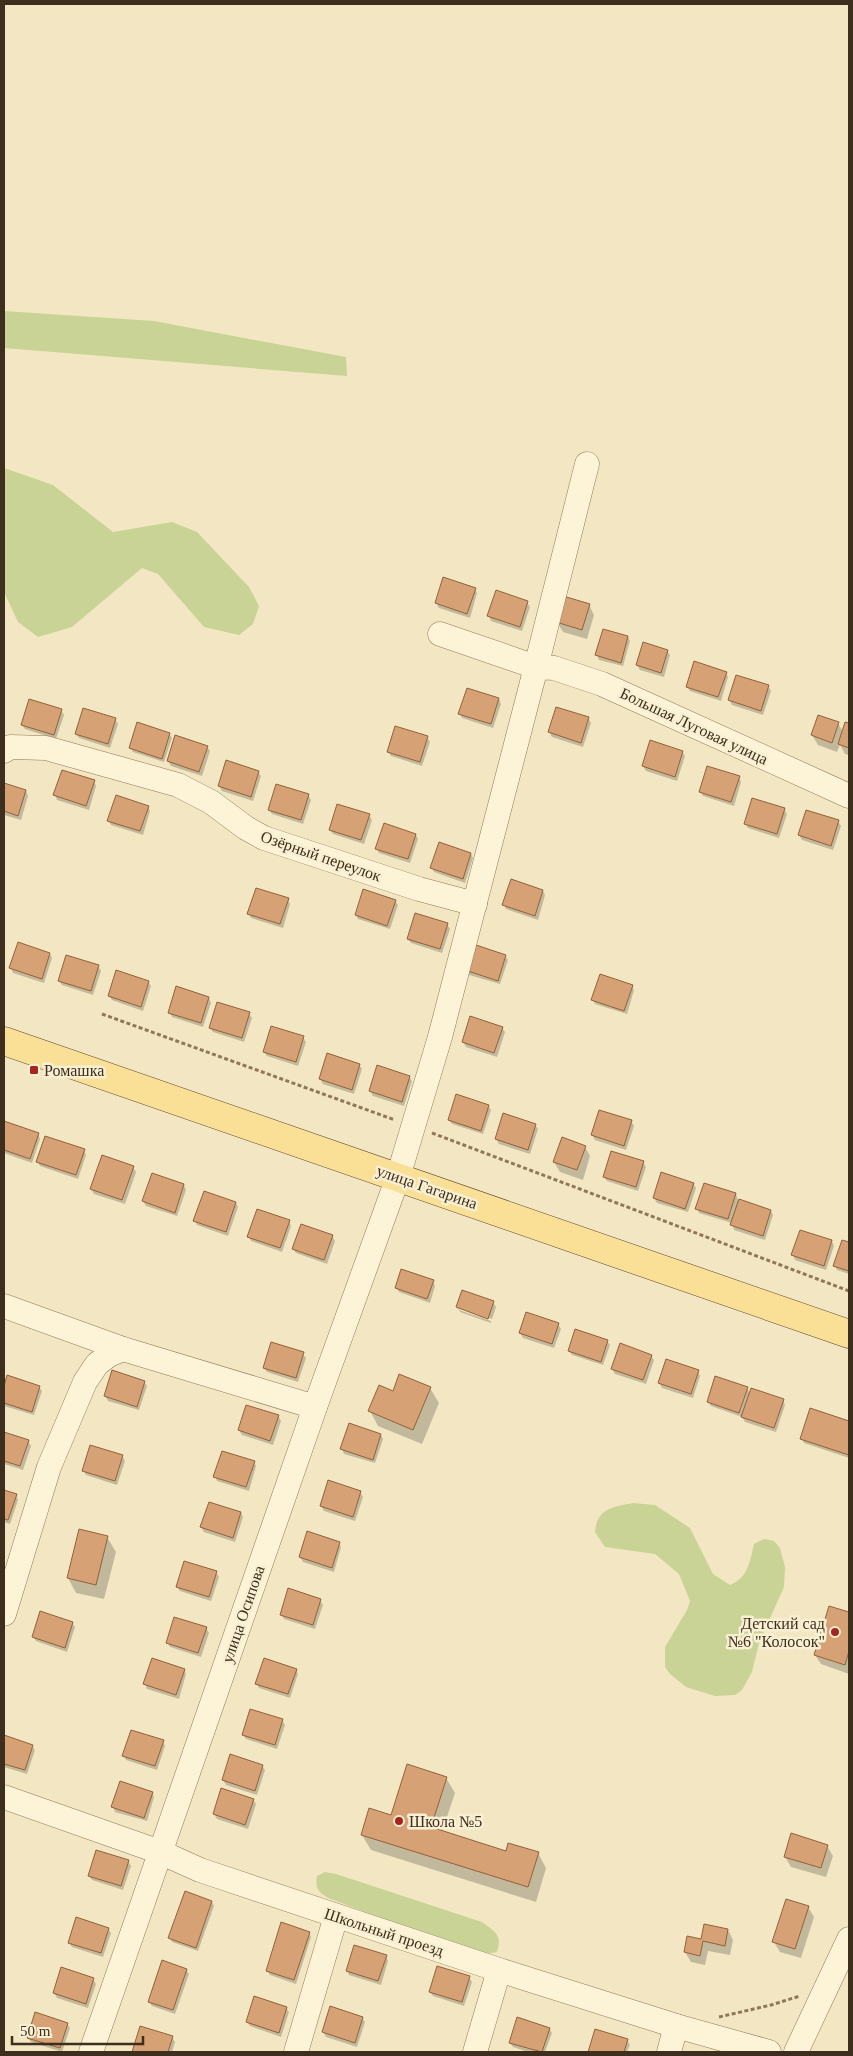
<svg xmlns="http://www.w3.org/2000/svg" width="853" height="2056" font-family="Georgia,serif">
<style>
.green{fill:#c9d395}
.shadow{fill:#0003}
.building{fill:#d6a174;stroke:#92613a}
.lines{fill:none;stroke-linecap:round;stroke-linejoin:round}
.minor-casing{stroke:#907857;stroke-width:25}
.major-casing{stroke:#5d452c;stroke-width:29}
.path{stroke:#907857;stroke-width:3;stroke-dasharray:4 2.5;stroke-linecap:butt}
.minor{stroke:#fdf3d7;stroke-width:24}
.major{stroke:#fae097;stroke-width:28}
.poi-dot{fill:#a6251f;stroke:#f9f0d3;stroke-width:2}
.labels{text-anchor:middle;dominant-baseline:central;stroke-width:5;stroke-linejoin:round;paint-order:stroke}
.street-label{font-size:16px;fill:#3e2e1d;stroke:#f9f0d3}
.poi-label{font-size:16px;fill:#3e2e1d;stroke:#f9f0d3;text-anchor:start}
</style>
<rect width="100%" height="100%" fill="#f3e7c3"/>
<g class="green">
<polygon points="4,311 154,321 346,357 347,376 4,348"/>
<polygon points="4,468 53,485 113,532 172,522 197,532 249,587 259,606 253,624 239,635 204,627 158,574 142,568 72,627 38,637 18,622 4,592"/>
<path d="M633,1503L655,1505L690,1528L713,1574L730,1585C748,1578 750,1561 754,1544L764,1539L774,1541L780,1548L785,1567L784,1587L759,1643L752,1672L742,1690L735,1695L715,1696L686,1687L670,1674L665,1667V1647L687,1610L690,1601L679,1574L655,1554L605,1547L595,1532C597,1508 613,1507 633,1503Z"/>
<path d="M325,1872L336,1874L482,1922C495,1932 503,1935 497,1952L480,1955L328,1898C318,1892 315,1888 317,1876Z"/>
</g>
<g class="shadow">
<polygon points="475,589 477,593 470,618 439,608 436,603"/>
<polygon points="527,602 530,607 522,631 491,621 489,616"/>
<polygon points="589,605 594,615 587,639 563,632 557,622"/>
<polygon points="628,637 630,641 623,666 599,660 597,655"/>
<polygon points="667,651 670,655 664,677 640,670 637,665"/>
<polygon points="726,673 728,677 721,701 690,691 687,687"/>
<polygon points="768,686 771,691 763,715 732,705 729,700"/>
<polygon points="467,689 499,699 501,704 493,728 462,718 460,714"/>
<polygon points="61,710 64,715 56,739 25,729 22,725"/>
<polygon points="588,718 591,723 583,747 552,737 549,732"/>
<polygon points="115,719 118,724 110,748 79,738 76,734"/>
<polygon points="838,723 843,732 846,723 849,724 849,755 845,754 840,745 837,752 818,745 812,735"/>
<polygon points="169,734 172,738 164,762 133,752 130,748"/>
<polygon points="427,737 430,742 422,766 391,756 388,751"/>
<polygon points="207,747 210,751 202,776 171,766 168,761"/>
<polygon points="682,752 685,756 677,781 646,771 643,766"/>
<polygon points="258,772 261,776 253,801 222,791 219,786"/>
<polygon points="739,777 741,782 734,806 703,796 700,791"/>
<polygon points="94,781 96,786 89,810 57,800 55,795"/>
<polygon points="4,784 26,791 28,796 21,820 4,815"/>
<polygon points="308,795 311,800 303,824 272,814 269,810"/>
<polygon points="148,807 150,811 143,835 111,825 109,821"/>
<polygon points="784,809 787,814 779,838 748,828 745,823"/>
<polygon points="369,815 372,820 364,844 333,834 330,830"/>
<polygon points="838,821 841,826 833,850 802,840 799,835"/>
<polygon points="416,835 418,839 410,863 379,853 377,849"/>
<polygon points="471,854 473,858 465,883 434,872 432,868"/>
<polygon points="543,891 545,895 538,920 506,909 504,905"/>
<polygon points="288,899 290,904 283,928 251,918 249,914"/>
<polygon points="395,901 398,905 390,929 358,919 356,915"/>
<polygon points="447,924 450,929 442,953 411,943 408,939"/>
<polygon points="50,954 52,958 44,983 13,973 11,968"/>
<polygon points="505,956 508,960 500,984 469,975 466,970"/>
<polygon points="98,966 101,971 93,995 62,985 59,981"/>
<polygon points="148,982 151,986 143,1011 112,1000 109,996"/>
<polygon points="632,986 634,990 627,1014 595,1004 593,1000"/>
<polygon points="209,998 211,1003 203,1027 172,1017 170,1012"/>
<polygon points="249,1014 252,1018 244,1042 213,1032 210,1028"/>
<polygon points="502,1028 505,1032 497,1057 466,1047 463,1042"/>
<polygon points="303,1037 306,1042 298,1066 267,1056 264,1052"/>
<polygon points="359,1065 362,1069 354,1094 323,1084 320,1079"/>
<polygon points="409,1077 412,1081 404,1106 373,1096 370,1091"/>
<polygon points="488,1106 491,1110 483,1134 452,1124 449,1120"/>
<polygon points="631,1121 634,1126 626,1150 595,1140 592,1135"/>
<polygon points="4,1123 38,1134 40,1139 32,1163 4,1153"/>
<polygon points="535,1125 538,1129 530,1154 499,1144 496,1139"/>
<polygon points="585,1147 590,1156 583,1180 560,1172 554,1162"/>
<polygon points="84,1151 86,1155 78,1179 40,1166 38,1162"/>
<polygon points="643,1162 646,1167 638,1191 607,1181 604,1177"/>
<polygon points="133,1167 136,1172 125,1204 94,1194 91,1189"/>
<polygon points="693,1184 696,1188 688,1212 657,1203 654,1198"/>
<polygon points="184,1185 186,1190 177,1216 146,1206 143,1201"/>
<polygon points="736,1194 738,1200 771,1211 773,1215 765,1240 734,1230 732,1223 699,1213 697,1208"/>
<polygon points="236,1203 238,1207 228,1236 197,1225 195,1221"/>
<polygon points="289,1221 291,1226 282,1252 251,1241 249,1237"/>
<polygon points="332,1236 335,1241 327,1264 296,1253 293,1249"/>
<polygon points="832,1241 834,1246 826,1270 795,1260 793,1255"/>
<polygon points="842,1242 849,1244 849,1274 837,1270 835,1266"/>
<polygon points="433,1281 435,1286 430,1303 399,1292 396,1287"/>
<polygon points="493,1302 496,1307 492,1319 459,1307 459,1310 491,1321 491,1323 460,1312 457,1307"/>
<polygon points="558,1324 561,1329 554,1348 523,1338 520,1333"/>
<polygon points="607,1341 610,1345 603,1365 572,1355 569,1351"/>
<polygon points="303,1354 306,1358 298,1382 267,1372 264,1368"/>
<polygon points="651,1356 654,1360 646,1384 615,1374 612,1369"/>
<polygon points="698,1372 700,1376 693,1398 662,1388 659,1383"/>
<polygon points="8,1377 39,1387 42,1391 34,1415 4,1406 4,1390"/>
<polygon points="144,1382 147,1386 139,1410 108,1401 105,1396"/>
<polygon points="430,1388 439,1403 422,1444 378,1426 370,1411 393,1392"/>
<polygon points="747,1388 750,1394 783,1400 785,1405 776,1432 745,1422 742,1417 711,1406 708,1402"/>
<polygon points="811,1410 849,1423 849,1458 804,1443 801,1438"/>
<polygon points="278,1416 281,1421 273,1445 242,1435 239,1430"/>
<polygon points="4,1433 28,1441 31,1446 23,1470 4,1464"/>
<polygon points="381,1435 383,1439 375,1463 344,1454 342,1449"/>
<polygon points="122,1456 125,1461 117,1485 86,1475 83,1470"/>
<polygon points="254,1462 256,1466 249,1491 217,1481 215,1476"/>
<polygon points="4,1491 16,1495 18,1500 10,1524 4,1522"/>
<polygon points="360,1492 363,1497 355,1521 324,1511 321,1506"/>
<polygon points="241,1513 243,1517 235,1542 204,1532 201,1527"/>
<polygon points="308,1533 339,1543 341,1547 334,1572 303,1562 300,1557"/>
<polygon points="107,1537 116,1552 104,1599 76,1593 68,1578"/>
<polygon points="216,1572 219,1577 211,1601 180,1591 177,1587"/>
<polygon points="320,1600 323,1605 315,1629 284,1619 281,1614"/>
<polygon points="830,1607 849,1614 849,1674 821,1664 815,1655"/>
<polygon points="72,1623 75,1627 67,1652 36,1641 33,1637"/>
<polygon points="206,1628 209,1633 201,1657 170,1647 167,1642"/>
<polygon points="184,1670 186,1674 179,1699 147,1689 145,1684"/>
<polygon points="296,1670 298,1674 290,1698 259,1688 257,1684"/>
<polygon points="282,1720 285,1725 277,1749 246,1739 243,1735"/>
<polygon points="4,1736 32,1746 35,1750 27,1774 4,1767"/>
<polygon points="163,1741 165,1746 157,1770 126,1760 124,1756"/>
<polygon points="262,1766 265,1770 257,1795 226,1785 223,1780"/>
<polygon points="446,1778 455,1793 442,1832 507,1852 538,1853 546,1868 536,1902 371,1850 362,1835 392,1817"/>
<polygon points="152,1793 154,1797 147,1821 115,1812 113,1807"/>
<polygon points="253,1800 256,1804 248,1829 217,1819 214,1814"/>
<polygon points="827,1846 833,1856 826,1877 791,1867 785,1857"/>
<polygon points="128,1861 131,1866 123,1890 92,1880 89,1876"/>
<polygon points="212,1902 214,1906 198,1951 172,1942 169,1937"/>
<polygon points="808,1907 814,1917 801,1958 780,1952 774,1942"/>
<polygon points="108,1929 111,1933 103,1957 72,1947 69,1943"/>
<polygon points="728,1930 733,1940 730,1955 708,1951 705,1965 691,1962 685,1952 702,1940"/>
<polygon points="309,1933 311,1937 296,1984 270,1975 267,1970"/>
<polygon points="386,1956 388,1961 381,1985 349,1975 347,1971"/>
<polygon points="186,1970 189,1974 175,2014 152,2006 149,2002"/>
<polygon points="469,1977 472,1982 464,2006 433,1996 430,1992"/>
<polygon points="93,1979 96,1984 88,2008 57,1998 54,1993"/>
<polygon points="286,2008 289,2012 281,2037 250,2026 247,2022"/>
<polygon points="362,2018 365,2022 357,2047 326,2037 323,2032"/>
<polygon points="67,2024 70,2028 62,2052 31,2042 28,2038"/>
<polygon points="549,2029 552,2033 545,2052 528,2052 513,2047 510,2043"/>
<polygon points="596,2030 627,2040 630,2045 627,2052 589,2052"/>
<polygon points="172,2037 175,2042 172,2052 133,2052"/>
</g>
<g class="building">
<polygon points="443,577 476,588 467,614 435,603"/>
<polygon points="496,590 528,601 520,627 487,616"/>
<polygon points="563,596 590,604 582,630 556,622"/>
<polygon points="603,629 628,636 621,663 595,655"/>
<polygon points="643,642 668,650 661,673 636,665"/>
<polygon points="694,661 727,672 718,697 686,687"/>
<polygon points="736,675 769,685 761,711 728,700"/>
<polygon points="467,688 499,698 491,724 458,714"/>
<polygon points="29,699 62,709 54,735 21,725"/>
<polygon points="556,707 589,717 581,743 548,732"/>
<polygon points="83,708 116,718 108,744 75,734"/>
<polygon points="818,715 839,722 832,743 811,735"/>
<polygon points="137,722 170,733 162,759 129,748"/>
<polygon points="845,722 849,723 849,748 838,744"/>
<polygon points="395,726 428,736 420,762 387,752"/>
<polygon points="175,735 208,746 199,772 167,761"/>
<polygon points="650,740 683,751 675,777 642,766"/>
<polygon points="226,760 259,771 251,797 218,786"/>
<polygon points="707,766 740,776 731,802 699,792"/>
<polygon points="62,770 95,780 86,806 53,795"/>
<polygon points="4,783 26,790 18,816 4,811"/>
<polygon points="276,784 309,794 301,820 268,810"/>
<polygon points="116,795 149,806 140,831 107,821"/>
<polygon points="752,798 785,808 777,834 744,824"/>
<polygon points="337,804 370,814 361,840 329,830"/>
<polygon points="806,810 839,820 831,846 798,835"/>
<polygon points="384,823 416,834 408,859 375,849"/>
<polygon points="439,842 471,853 463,879 430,868"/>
<polygon points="511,879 543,890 535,916 502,905"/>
<polygon points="256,888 289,898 280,924 247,914"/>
<polygon points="363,889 396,900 387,926 355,915"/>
<polygon points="415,913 448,923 440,949 407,939"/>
<polygon points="18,942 50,953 42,979 9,968"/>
<polygon points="473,944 506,955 498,981 465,970"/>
<polygon points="66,955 99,965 91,991 58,981"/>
<polygon points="116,970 149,981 141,1007 108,996"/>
<polygon points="600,974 633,985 624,1011 591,1000"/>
<polygon points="176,986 209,997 201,1023 168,1013"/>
<polygon points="217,1002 250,1012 242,1038 209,1028"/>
<polygon points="470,1016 503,1027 494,1053 462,1042"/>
<polygon points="271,1026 304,1036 296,1062 263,1052"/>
<polygon points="327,1053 360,1064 352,1090 319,1079"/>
<polygon points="377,1065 410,1076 402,1102 369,1091"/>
<polygon points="456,1094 489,1105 481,1131 448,1120"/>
<polygon points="599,1110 632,1120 624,1146 591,1135"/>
<polygon points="503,1113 536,1124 528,1150 495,1139"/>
<polygon points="4,1121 39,1133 30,1159 4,1150"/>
<polygon points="45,1136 85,1149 76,1175 36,1162"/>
<polygon points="562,1137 586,1146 577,1170 553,1162"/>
<polygon points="611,1151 644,1161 636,1187 603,1177"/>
<polygon points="102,1155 134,1166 122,1200 90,1189"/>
<polygon points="661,1172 694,1183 685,1209 653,1198"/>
<polygon points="152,1173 184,1184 175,1213 142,1201"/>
<polygon points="704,1183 736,1193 728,1219 695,1209"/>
<polygon points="204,1191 236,1202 226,1232 193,1221"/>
<polygon points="739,1199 771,1210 763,1236 730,1225"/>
<polygon points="257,1209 290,1220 280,1248 247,1237"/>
<polygon points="301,1224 333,1235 324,1260 292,1249"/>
<polygon points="800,1230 832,1240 824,1266 791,1255"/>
<polygon points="842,1240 849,1242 849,1271 833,1266"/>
<polygon points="401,1269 434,1280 427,1299 395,1288"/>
<polygon points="462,1290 494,1301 488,1319 456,1307"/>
<polygon points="526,1312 559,1323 552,1344 519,1333"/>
<polygon points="575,1329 608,1340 601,1362 568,1351"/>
<polygon points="271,1342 304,1352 296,1378 263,1368"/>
<polygon points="620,1343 652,1355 643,1380 611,1369"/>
<polygon points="666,1359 699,1370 691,1394 658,1383"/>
<polygon points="112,1370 145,1381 137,1407 104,1396"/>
<polygon points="399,1374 431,1387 413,1430 368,1411 379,1385 393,1391"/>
<polygon points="7,1375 40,1386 32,1412 4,1403 4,1386"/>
<polygon points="715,1376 748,1387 739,1413 707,1402"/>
<polygon points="751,1388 784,1399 774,1428 741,1417"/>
<polygon points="246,1405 279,1415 270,1441 238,1430"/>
<polygon points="810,1408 849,1421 849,1455 800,1439"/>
<polygon points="349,1423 381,1434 373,1460 340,1449"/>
<polygon points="4,1432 29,1440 20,1466 4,1461"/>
<polygon points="90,1445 123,1455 115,1481 82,1471"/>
<polygon points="222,1451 255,1461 246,1487 213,1477"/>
<polygon points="328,1480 361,1491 353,1517 320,1506"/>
<polygon points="4,1490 17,1494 8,1520 4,1519"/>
<polygon points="209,1502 241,1512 233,1538 200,1527"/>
<polygon points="79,1529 108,1536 96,1585 67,1578"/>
<polygon points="307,1531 340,1542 332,1568 299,1557"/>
<polygon points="184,1561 217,1571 209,1597 176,1587"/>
<polygon points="288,1588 321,1599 313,1625 280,1615"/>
<polygon points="829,1606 849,1612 849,1651 845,1665 814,1655"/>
<polygon points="40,1611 73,1622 65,1648 32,1637"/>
<polygon points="174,1617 207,1627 198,1653 166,1643"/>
<polygon points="152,1658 185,1669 176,1695 143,1684"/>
<polygon points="264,1658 297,1669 288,1694 255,1684"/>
<polygon points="250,1709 283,1719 275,1745 242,1735"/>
<polygon points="131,1730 164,1740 155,1766 122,1756"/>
<polygon points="4,1735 33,1745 25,1770 4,1764"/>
<polygon points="230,1754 263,1765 255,1791 222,1780"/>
<polygon points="407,1764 447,1777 431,1827 506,1851 508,1843 539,1852 528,1887 361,1835 369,1808 391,1815"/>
<polygon points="120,1781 153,1792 144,1818 111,1807"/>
<polygon points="221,1788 254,1799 245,1825 213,1814"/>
<polygon points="791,1833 828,1845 821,1868 784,1857"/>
<polygon points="96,1850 129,1860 121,1886 88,1876"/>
<polygon points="185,1891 212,1901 196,1948 168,1938"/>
<polygon points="786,1899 809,1906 795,1949 772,1942"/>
<polygon points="76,1917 109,1928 101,1953 68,1943"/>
<polygon points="281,1922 310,1932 294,1980 266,1971"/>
<polygon points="704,1924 728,1929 725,1946 703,1941 700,1956 684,1952 687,1936 701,1939"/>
<polygon points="354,1945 387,1955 378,1981 346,1971"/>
<polygon points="162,1960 187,1969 173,2010 148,2002"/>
<polygon points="437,1966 470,1976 462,2002 429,1992"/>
<polygon points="61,1967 94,1978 86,2004 53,1993"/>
<polygon points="254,1996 287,2007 279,2033 246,2022"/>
<polygon points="330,2006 363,2017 355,2043 322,2032"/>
<polygon points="35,2012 68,2023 60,2048 27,2038"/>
<polygon points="517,2017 550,2028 542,2052 509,2043"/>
<polygon points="140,2026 173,2036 168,2052 132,2052"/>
<polygon points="595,2029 628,2039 624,2052 588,2052"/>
</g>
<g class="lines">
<defs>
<g id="minor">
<polyline points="440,634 536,667 587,464"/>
<polyline points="4,751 10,747 46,748 178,785 211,802 246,828 264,838 419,889 475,904"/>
<polyline points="4,1306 123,1349 315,1407"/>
<polyline points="4,1614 49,1467 85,1382 97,1364 109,1355 123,1349"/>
<polyline points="4,1797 160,1852 200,1870 499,1970 676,2026 769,2052"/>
<polyline points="91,2052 315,1407 398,1177 440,1037 536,667 554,668 602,684 849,796"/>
<polyline points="296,2052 336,1916"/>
<polyline points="475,2052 499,1970"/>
<polyline points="669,2052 676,2026"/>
<polyline points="796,2052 849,1939"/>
</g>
<polyline id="major" points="4,1041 849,1334"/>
</defs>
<use href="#minor" class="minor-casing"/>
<use href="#major" class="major-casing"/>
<g class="path">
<polyline points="102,1014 395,1120"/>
<polyline points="432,1133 849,1291"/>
<polyline points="719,2017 771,2005 800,1996"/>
</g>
<use href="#minor" class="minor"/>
<use href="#major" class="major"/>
</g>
<g class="poi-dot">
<rect x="29" y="1065" width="10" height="10" rx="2.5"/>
<circle cx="835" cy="1632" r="5"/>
<circle cx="399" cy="1821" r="5"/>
</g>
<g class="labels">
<g class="street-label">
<text transform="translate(694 726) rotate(25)">Большая Луговая улица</text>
<text transform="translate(321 856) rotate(19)">Озёрный переулок</text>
<text transform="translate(427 1187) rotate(19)">улица Гагарина</text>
<text transform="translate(243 1614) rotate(-71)">улица Осипова</text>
<text transform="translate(384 1932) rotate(18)">Школьный проезд</text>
</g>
<g class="poi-label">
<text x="44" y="1070">Ромашка</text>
<text x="825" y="1623" text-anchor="end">Детский сад<tspan x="825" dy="18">№6 "Колосок"</tspan></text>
<text x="409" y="1821">Школа №5</text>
</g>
</g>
<rect width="853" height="2056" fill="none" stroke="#3e2e1d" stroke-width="10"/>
<path d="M12 2036v8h131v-8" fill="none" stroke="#3e2e1d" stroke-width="2.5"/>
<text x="20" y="2036" font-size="15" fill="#3e2e1d" stroke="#f9f0d3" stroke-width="4" paint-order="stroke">50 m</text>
</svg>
